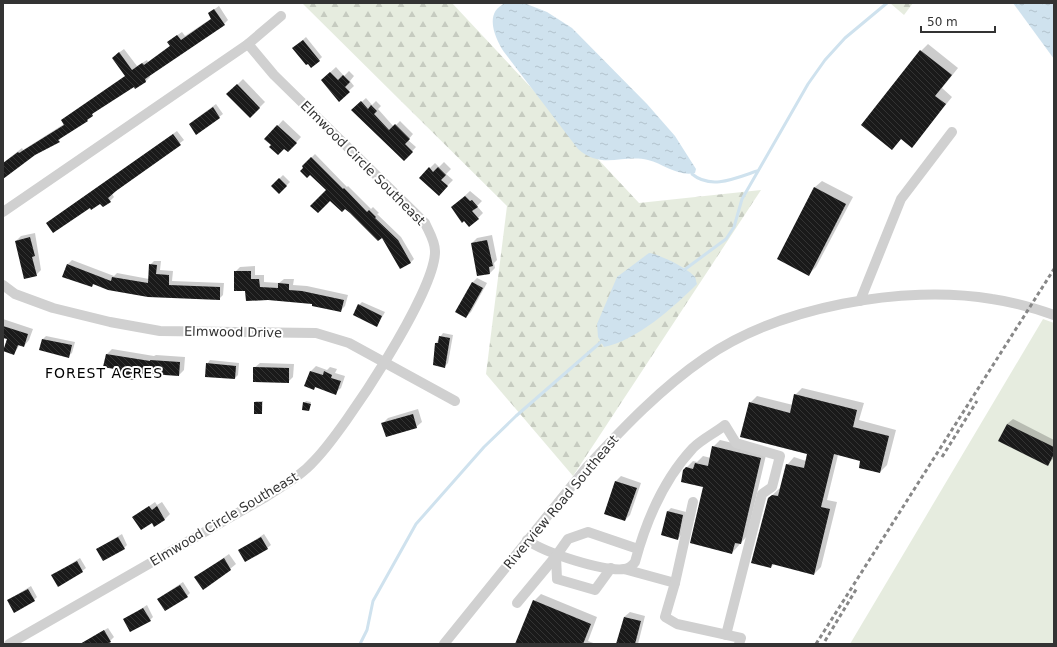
<svg xmlns="http://www.w3.org/2000/svg" width="1057" height="647" font-family="'DejaVu Sans',sans-serif">
<style>
.forest{fill:url(#forest-firs)}
.garden{fill:#e6ecdf}
.water{fill:url(#water-ripples)}
.shadow{fill:#0003}
.lines{fill:none;stroke-linecap:round;stroke-linejoin:round}
.stream{stroke:#cfe2ee;stroke-width:3}
.building{fill:url(#building-back-hatch)}
.minor{stroke:#d0d0d0;stroke-width:10}
.rail{stroke:#888;stroke-width:3;stroke-dasharray:4 3;stroke-linecap:butt}
.labels{text-anchor:middle;dominant-baseline:central;stroke-width:4;stroke-linejoin:round;paint-order:stroke}
.street-label{font-size:13px;fill:#333;stroke:#fff}
.neighbourhood-label{font-size:14px;letter-spacing:1px;fill:#000;stroke:#fff}
</style>
<defs>
<pattern id="forest-firs" width="22" height="20" patternUnits="userSpaceOnUse"><rect width="22" height="20" fill="#e6ecdf"/><path d="M5 1l3.5 6h-7zM16 11l3.5 6h-7z" fill="#c6cbc0"/></pattern>
<pattern id="water-ripples" width="26" height="14" patternUnits="userSpaceOnUse"><rect width="26" height="14" fill="#cfe2ee"/><path d="M2 4q2-2 4 0t4 0M15 11q2-2 4 0t4 0" fill="none" stroke="#b2c2cd"/></pattern>
<pattern id="building-back-hatch" width="6" height="6" patternUnits="userSpaceOnUse"><rect width="6" height="6" fill="#1a1a1a"/><path d="M-1 5l2 2M0 0l6 6M5-1l2 2" fill="none" stroke="#333"/></pattern>
</defs>
<rect width="100%" height="100%" fill="#fff"/>
<g class="forest">
<polygon points="302,3 452,3 639,203 761,190 573,476 486,374 507,206"/>
<polygon points="890,3 913,3 904,15"/>
</g>
<polygon class="garden" points="1043,319 1054,323 1054,644 850,644"/>
<g class="water">
<path d="M506,3H524L547,12L572,28L647,104L675,136L696,169L695,173C678,177 664,164 648,160C623,154 601,170 578,149L504,52C495,38 483,12 506,3Z"/>
<polygon points="1013,3 1054,3 1054,59"/>
<path d="M649,253C659,254 689,269 695,277C696,279 696,282 697,284C674,307 636,341 604,347L598,337L597,324L617,277Z"/>
</g>
<g class="shadow">
<polygon points="219,6 228,20 224,24 149,75 150,77 146,81 134,86 96,110 87,120 62,136 59,141 34,154 3,178 3,163 22,148 23,150 64,124 130,74 117,54 124,49 137,66 147,60 148,62 171,45 173,38 182,32 185,36 212,18 209,13"/>
<polygon points="306,37 322,57 319,60 297,45"/>
<polygon points="928,44 958,68 942,88 952,97 918,139 902,138 892,148 921,51"/>
<polygon points="336,67 344,76 349,71 354,76 350,81 354,86 339,100 322,80"/>
<polygon points="243,79 265,102 250,117 228,94"/>
<polygon points="366,98 372,105 376,101 381,106 378,109 394,127 400,121 413,134 408,140 416,147 404,160 353,110"/>
<polygon points="216,104 223,114 197,134 193,121"/>
<polygon points="283,120 301,137 293,146 272,145 266,139"/>
<polygon points="177,131 184,140 112,194 114,197 110,201 100,202 51,220"/>
<polygon points="315,154 347,187 348,186 371,209 373,207 379,213 377,214 401,237 414,259 411,262 400,268 382,236 327,190 303,166"/>
<polygon points="444,162 451,169 446,174 453,180 439,194 420,178 435,163 439,167"/>
<polygon points="283,175 290,182 279,193 272,186"/>
<polygon points="822,181 853,197 816,267 809,274 778,258 815,187"/>
<polygon points="470,191 482,201 477,206 483,213 478,218 458,202"/>
<polygon points="35,233 41,270 36,275 16,241 21,236"/>
<polygon points="492,235 497,260 494,263 495,268 490,273 472,243 477,238"/>
<polygon points="72,260 114,276 117,273 149,279 150,265 154,261 161,261 160,270 173,271 172,281 224,283 223,295 219,299 94,284 92,286 67,265"/>
<polygon points="255,266 255,275 264,275 264,282 279,283 284,279 294,279 293,285 307,286 348,295 345,306 340,311 313,303 246,290 235,272 240,267"/>
<polygon points="477,278 487,283 471,312 466,317 472,283"/>
<polygon points="362,302 385,312 377,326 359,305"/>
<polygon points="3,319 33,329 29,340 24,346 20,344 14,354 8,338 3,337"/>
<polygon points="443,333 453,335 448,363 445,366 436,343"/>
<polygon points="46,336 75,342 72,353 68,356 43,339"/>
<polygon points="112,349 154,356 156,355 185,357 184,370 179,375 139,372 134,379 121,370 107,354"/>
<polygon points="210,360 239,363 238,375 235,378 207,364"/>
<polygon points="260,363 294,364 293,377 288,382 254,368"/>
<polygon points="316,366 327,370 330,367 337,369 335,373 345,376 341,388 335,393 316,386 314,389 310,372"/>
<polygon points="802,388 864,403 859,420 896,430 887,465 880,472 862,460 838,455 827,500 837,502 821,567 814,574 774,564 771,567 769,498 780,488 787,465 794,457 806,461 808,454 750,403 757,396 793,405 795,395"/>
<polygon points="256,401 263,401 262,413 255,402"/>
<polygon points="306,401 311,402 309,410 304,403"/>
<polygon points="418,409 422,422 416,427 383,423 388,418"/>
<polygon points="1013,419 1054,440 1054,458 1048,464 1007,424"/>
<polygon points="720,440 767,451 747,536 732,553 704,486 686,468 693,461 697,462 703,456 711,458 713,447"/>
<polygon points="621,476 641,483 630,515 625,520 605,514 616,481"/>
<polygon points="155,502 157,505 162,502 170,514 165,519 155,525 152,521 134,517"/>
<polygon points="671,508 686,512 681,535 678,539 662,535 668,511"/>
<polygon points="122,534 127,545 124,548 97,549"/>
<polygon points="264,534 271,545 267,548 240,550"/>
<polygon points="229,554 236,564 230,569 196,577"/>
<polygon points="80,558 86,568 82,571 52,576"/>
<polygon points="183,582 190,593 187,596 162,596"/>
<polygon points="31,586 37,597 34,600 8,600"/>
<polygon points="541,594 597,617 588,641 596,644 516,644 534,601"/>
<polygon points="147,605 153,617 150,620 124,620"/>
<polygon points="630,612 645,616 638,644 617,644 624,617"/>
<polygon points="108,628 114,637 110,641 105,644 80,644"/>
</g>
<g class="lines">
<g class="stream">
<path d="M692,174C711,190 736,178 757,171"/>
<polyline points="684,270 726,239 734,227 742,199 808,84 825,60 845,38 887,3"/>
<polyline points="360,644 367,630 373,601 416,524 484,447 516,416 601,342"/>
</g>
</g>
<g class="building">
<polygon points="214,9 225,25 145,79 146,82 135,89 134,87 92,114 93,116 87,120 88,121 58,140 60,142 35,155 3,179 3,163 18,152 19,153 64,125 61,120 125,76 112,58 119,52 132,70 142,63 144,65 170,46 167,42 177,35 181,40 211,19 208,13"/>
<polygon points="303,40 320,61 311,68 308,64 306,65 292,48"/>
<polygon points="920,50 952,75 935,96 946,104 912,148 901,139 892,150 861,125"/>
<polygon points="330,72 338,80 343,75 350,82 345,87 350,92 339,102 321,80"/>
<polygon points="237,84 260,108 250,118 226,94"/>
<polygon points="361,101 368,109 371,105 377,111 374,114 389,130 395,124 410,139 405,144 413,152 404,161 351,110"/>
<polygon points="213,107 220,118 196,135 189,124"/>
<polygon points="277,125 297,143 288,152 284,149 278,155 269,147 271,145 264,139"/>
<polygon points="173,134 181,145 116,191 108,198 111,202 103,207 100,204 91,210 90,208 53,233 46,223"/>
<polygon points="311,157 343,189 344,188 367,212 369,210 376,217 375,218 398,240 411,263 400,269 382,238 378,241 350,213 345,209 342,212 330,201 318,213 310,206 326,190 310,175 307,178 300,171 303,168 302,166"/>
<polygon points="429,167 433,172 438,167 446,175 441,180 448,186 439,196 419,178"/>
<polygon points="279,178 287,186 279,194 271,186"/>
<polygon points="814,187 846,204 809,276 777,259"/>
<polygon points="465,196 470,201 472,200 478,207 472,211 479,219 469,227 464,221 462,223 451,207"/>
<polygon points="30,237 35,256 32,257 37,276 24,279 15,241"/>
<polygon points="487,240 493,266 489,267 490,274 477,276 471,243"/>
<polygon points="67,264 111,281 112,277 148,283 149,264 157,265 156,274 169,275 169,285 220,287 220,300 148,297 108,290 93,284 92,287 62,277"/>
<polygon points="234,271 251,271 251,279 259,279 260,287 278,288 278,283 289,284 289,290 302,291 344,300 341,312 312,306 312,304 268,300 246,301 245,291 234,291"/>
<polygon points="472,282 483,288 466,318 455,312"/>
<polygon points="358,304 382,316 377,327 353,315"/>
<polygon points="3,326 28,334 24,347 18,345 14,355 3,351 7,339 3,338"/>
<polygon points="439,336 450,338 445,368 433,365 435,343 438,343"/>
<polygon points="42,339 72,345 69,358 39,350"/>
<polygon points="106,354 150,361 150,360 180,362 179,376 136,373 134,380 119,377 120,370 103,367"/>
<polygon points="206,363 236,366 235,379 205,377"/>
<polygon points="253,367 289,368 289,383 253,382"/>
<polygon points="310,371 323,375 324,371 332,375 331,378 341,381 336,395 315,387 314,390 304,386"/>
<polygon points="794,394 857,410 853,427 889,436 880,473 859,468 860,461 834,454 821,507 830,509 814,575 772,564 771,568 751,563 768,498 772,495 778,496 786,464 804,468 807,454 740,437 749,402 790,413"/>
<rect x="254" y="402" width="8" height="12"/>
<polygon points="303,402 311,404 309,411 302,410"/>
<polygon points="413,414 417,428 386,437 381,423"/>
<polygon points="1007,424 1054,447 1054,454 1048,466 998,441"/>
<polygon points="712,446 761,458 741,544 735,543 732,554 690,543 703,487 681,482 683,470 686,467 693,469 695,463 708,466"/>
<polygon points="615,481 637,488 625,521 604,514"/>
<polygon points="149,506 152,510 157,506 165,520 154,527 152,523 141,530 132,517"/>
<polygon points="667,511 683,515 678,540 661,535"/>
<polygon points="118,537 125,549 103,561 96,549"/>
<polygon points="261,537 268,549 245,562 238,550"/>
<polygon points="224,558 231,570 203,590 194,577"/>
<polygon points="77,561 83,572 58,587 51,575"/>
<polygon points="180,585 188,597 165,611 157,599"/>
<polygon points="28,589 35,601 14,613 7,600"/>
<polygon points="533,600 591,624 583,644 515,644"/>
<polygon points="143,608 151,621 130,632 123,619"/>
<polygon points="624,617 641,621 635,644 616,644"/>
<polygon points="104,630 111,642 107,644 80,644"/>
</g>
<g class="lines">
<g class="minor">
<polyline points="3,212 248,44 281,16"/>
<polyline points="3,285 15,294 53,308 110,322 160,331 316,333 349,343 455,401"/>
<polyline points="860,301 901,199 952,132"/>
<path d="M527,540C545,553 604,572 625,569C630,568 632,566 635,562C646,521 663,480 693,448C702,439 715,433 725,425L736,443L780,456L772,487L762,494L726,635"/>
<polyline points="556,556 557,579 595,590 611,568"/>
<polyline points="624,569 675,583 693,502"/>
<polyline points="675,583 665,617 677,624 741,638 739,644"/>
<polyline points="517,603 556,556 568,539 588,532 638,549"/>
<path d="M9,644L264,498C282,486 301,476 315,460C345,429 436,291 435,251C435,241 429,232 425,223L274,75L248,44"/>
<path d="M444,644L587,467C623,428 661,388 705,358C778,307 904,284 992,299C1013,302 1034,308 1054,315"/>
</g>
<g class="rail">
<polyline points="942,457 977,401"/>
<polyline points="825,641 857,588"/>
<polyline points="816,644 1054,269"/>
</g>
</g>
<g class="labels">
<g class="street-label">
<text transform="translate(363 163) rotate(45)">Elmwood Circle Southeast</text>
<text transform="translate(233 332) rotate(1)">Elmwood Drive</text>
<text transform="translate(561 502) rotate(-50)">Riverview Road Southeast</text>
<text transform="translate(224 519) rotate(-31)">Elmwood Circle Southeast</text>
</g>
<g class="neighbourhood-label">
<text x="104" y="373">FOREST ACRES</text>
</g>
</g>
<rect width="1057" height="647" fill="none" stroke="#333333" stroke-width="8"/>
<path d="M921 26v6h74v-6" fill="none" stroke="#333333" stroke-width="2"/>
<text x="927" y="26" font-size="12" fill="#333333" stroke="#ffffff" stroke-width="3" paint-order="stroke">50 m</text>
</svg>
